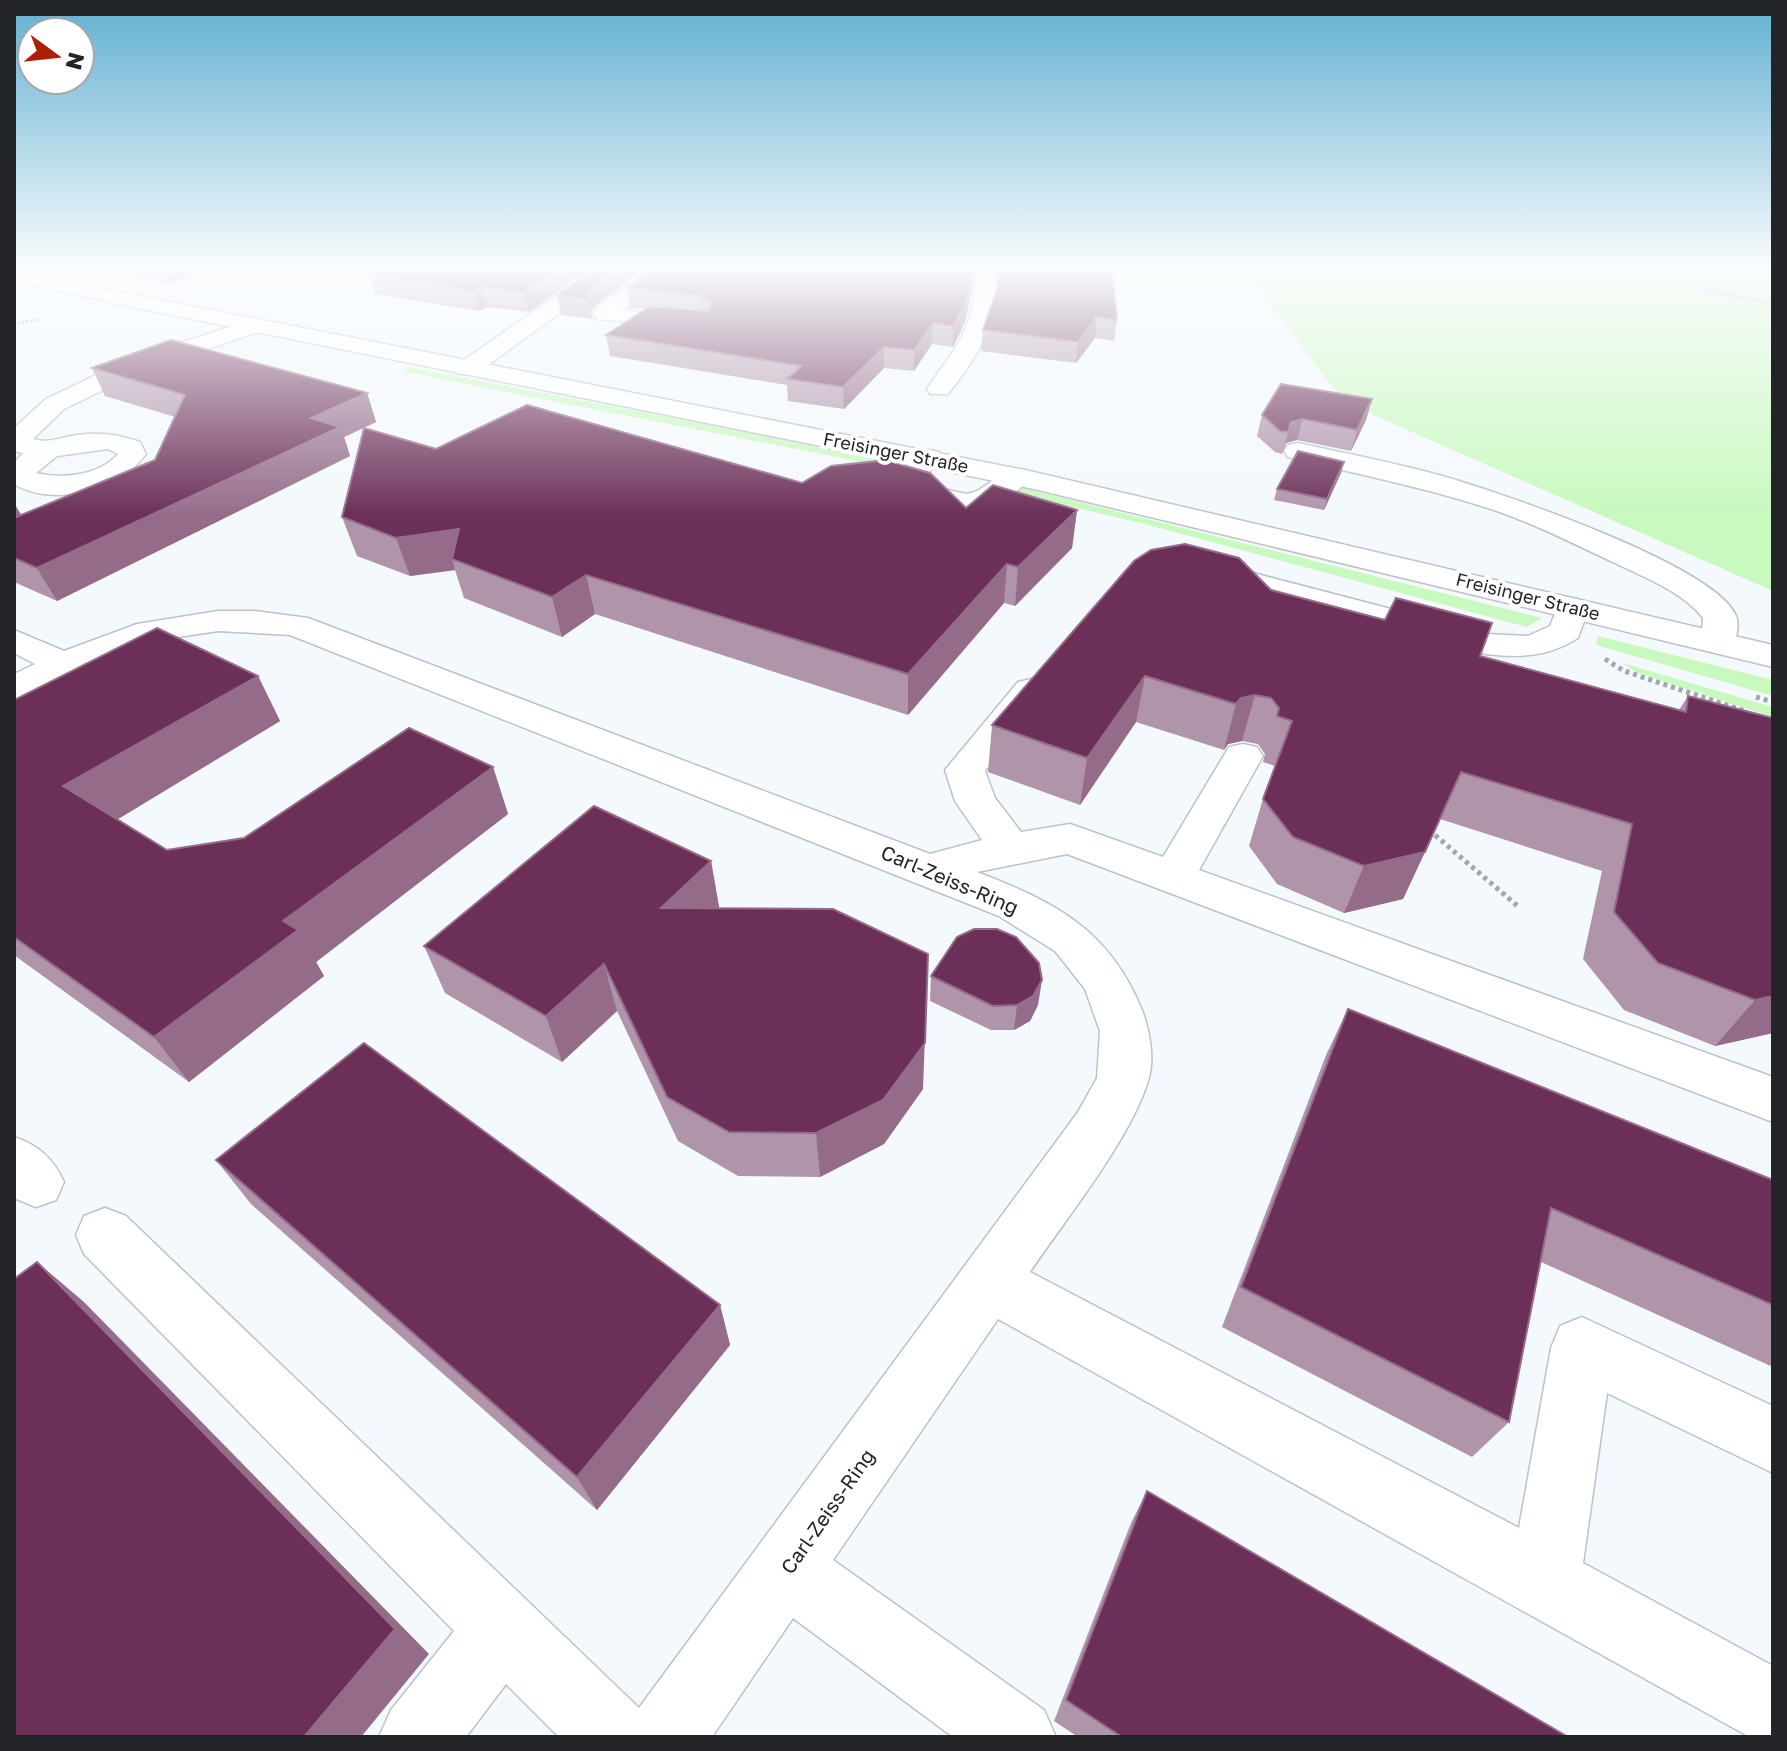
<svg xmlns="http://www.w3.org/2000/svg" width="1787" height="1751" font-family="'Golos Text',sans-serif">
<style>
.green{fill:#c8f9be}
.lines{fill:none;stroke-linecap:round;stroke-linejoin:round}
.minor-casing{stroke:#bbc2c9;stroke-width:3}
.major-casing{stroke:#bbc2c9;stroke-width:3}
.path-far1{stroke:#a3a6aa;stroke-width:3;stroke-dasharray:2 2;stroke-linecap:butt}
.path{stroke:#a3a6aa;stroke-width:5;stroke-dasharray:4 4;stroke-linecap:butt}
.minor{fill:#fff;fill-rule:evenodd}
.major{fill:#fff;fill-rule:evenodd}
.wall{fill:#b094aa}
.shaded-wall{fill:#946c8a}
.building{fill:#6b2f58;stroke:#946c8a;stroke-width:2}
.labels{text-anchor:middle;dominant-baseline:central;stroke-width:8;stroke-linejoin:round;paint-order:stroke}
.far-street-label{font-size:18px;fill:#222427;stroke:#fff}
.street-label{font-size:20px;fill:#222427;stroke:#fff}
</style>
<rect width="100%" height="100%" fill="#f4f9fd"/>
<g class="green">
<polygon points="1123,271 1773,271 1773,591 1344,402 1256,286 1125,276"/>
<polygon points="408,367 904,462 903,470 404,372"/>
<polygon points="1023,488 1542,618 1527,627 1145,524 1009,492"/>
<polygon points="1598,636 1773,680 1773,696 1596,645"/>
<polygon points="1622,663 1773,707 1773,717 1638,673"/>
</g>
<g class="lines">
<defs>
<g id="minor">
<polygon points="593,271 617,271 476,374 458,374 455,369 458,364"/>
<polygon points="647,271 670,271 623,310 698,319 701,324 698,329 596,319 593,314 596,309"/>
<path d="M977,271H997C995,327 982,351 948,394H930L927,389C960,341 972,333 977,271Z"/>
<path d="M250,320L258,322L261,327L258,332L141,372L64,409L33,439C48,444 61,437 77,435C100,432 118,434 140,442L146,454C121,490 53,508 14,484V463L23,453L14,451V428L46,399L123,362ZM108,449L118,454C99,476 62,479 36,473L57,456Z"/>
<path d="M1298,443C1344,453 1390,462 1435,474C1491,489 1716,565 1736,616C1740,625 1736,642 1730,650L1718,653L1706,650L1701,643L1703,618C1682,591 1645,578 1615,563C1574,544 1533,523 1491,509C1424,487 1356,474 1288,457L1284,451L1288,445Z"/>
<path d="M929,450L939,452L943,458L918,483L966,494C990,491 1000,463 1026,470L1030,476C995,527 946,507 897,495L888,482C897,469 913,454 929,450Z"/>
<path d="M1211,562L1487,634L1528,636L1550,626L1560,601L1572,598L1584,601L1589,608L1578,638C1548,657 1521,658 1486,654L1200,579L1195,572L1200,565Z"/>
<path d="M218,611H255L308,618L930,854L982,840L955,801L945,770L1018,682L1031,679L1044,682L1049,690L985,771L995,798L1021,832L1070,824L1163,857L1229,747L1243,744L1257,747L1263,756L1199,870L1773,1077V1122L1067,854L977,872C1055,902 1109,929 1142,1010C1150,1031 1155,1060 1148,1081C1130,1140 1065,1220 1030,1272L1519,1528L1551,1348L1560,1326L1582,1317L1773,1406V1473L1607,1393L1583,1563L1773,1666V1737L1746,1735L998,1319L833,1560L1044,1710L1056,1737H953L793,1618L712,1737H559L506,1684L466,1737H379L391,1710L454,1631L84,1254L76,1235L84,1216L105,1208L126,1216L639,1708L1078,1112L1097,1078L1100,1031L1085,989L1055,951L999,916L290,635L218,631L158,640L14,699V674L35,664L14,653V630L64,651L137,624Z"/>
<path d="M14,1137C38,1145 53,1158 64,1182L56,1200L36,1207L14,1198Z"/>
</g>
<polygon id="major" points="14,271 1034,472 1773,645 1773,667 1034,489 128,306 14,281"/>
</defs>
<use href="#minor" class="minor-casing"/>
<use href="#major" class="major-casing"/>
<g class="path-far1">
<polyline points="1621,271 1773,304"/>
<polyline points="14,324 41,319"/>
</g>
<g class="path">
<polyline points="1605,659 1624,671 1745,711"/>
<polyline points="1756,697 1773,702"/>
<polyline points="1429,830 1520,908"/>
</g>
<use href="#minor" class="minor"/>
<use href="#major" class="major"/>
</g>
<g class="wall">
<polygon points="101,271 202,271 169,283"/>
<polygon points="587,271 529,312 487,307 479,311 375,294 369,275"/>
<polygon points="591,271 594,307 591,311 592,319 561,315 557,295"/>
<polygon points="648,271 976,271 965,322 953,347 932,344 914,371 884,368 844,409 788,401 787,385 610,356 606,335 646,309 630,308 627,288"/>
<polygon points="997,289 1117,320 1114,341 1095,338 1076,363 981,351 983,330"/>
<polygon points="92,368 367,393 376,422 344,437 350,456 57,601 14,582 14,503 21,515 155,460 175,417 105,396"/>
<polygon points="1372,399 1366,420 1351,451 1297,440 1286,443 1282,454 1275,452 1257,436 1262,415"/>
<polygon points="436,449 802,483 966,508 1077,510 1072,548 1015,606 1004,603 908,715 595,614 562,637 464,598 455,570 410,576 357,556 342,517"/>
<polygon points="1341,473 1324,510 1274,500 1277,489"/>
<polygon points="1271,590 1480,656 1679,710 1688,696 1773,718 1773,1033 1715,1046 1624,1010 1583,959 1602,871 1440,819 1403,899 1344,913 1277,884 1249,846 1263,799 1275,766 1263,762 1265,754 1258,744 1242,741 1228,744 1224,750 1136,722 1080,805 988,772 992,725"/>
<polygon points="258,676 280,721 118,819 167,850 244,838 493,767 508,814 316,962 324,976 189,1082 14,955 14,700"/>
<polygon points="711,861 719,907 718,909 923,1089 884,1144 820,1177 738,1176 678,1141 617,1011 562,1062 445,993 424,946"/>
<polygon points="931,976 1038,1005 1030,1021 1014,1030 991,1030 930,1001"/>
<polygon points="1348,1009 1773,1180 1773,1367 1541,1262 1509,1422 1472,1457 1222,1327 1326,1055"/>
<polygon points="216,1160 720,1305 730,1345 597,1510 251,1204"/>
<polygon points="1147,1491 1568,1737 1078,1737 1054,1721 1131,1523"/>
</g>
<g class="shaded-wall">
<polygon points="164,271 202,271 169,283"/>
<polygon points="555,271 587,271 529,312 524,292"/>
<polygon points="612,271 641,271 594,307 591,311 587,292 591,287"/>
<polygon points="973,271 976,271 965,322 953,347 953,326"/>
<polygon points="482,287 487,307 479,311 474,291"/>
<polygon points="1097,317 1095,338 1076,363 1078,342"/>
<polygon points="933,323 932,344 914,371 914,350"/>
<polygon points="884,347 884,368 844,409 843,387"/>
<polygon points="367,393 376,422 344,437 350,456 57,601 37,568 311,418"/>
<polygon points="1372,399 1366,420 1351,451 1357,430"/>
<polygon points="1303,419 1297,440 1286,443 1282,454 1291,422"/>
<polygon points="1344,462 1341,473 1324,510 1327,499"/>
<polygon points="14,503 26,523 14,531"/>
<polygon points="1077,510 1072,548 1015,606 1018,567"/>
<polygon points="459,529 452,559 455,570 410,576 396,538"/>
<polygon points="1007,564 1004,603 908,715 908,674"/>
<polygon points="586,575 595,614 562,637 552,597"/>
<polygon points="258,676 280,721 95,833 63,786"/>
<polygon points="1145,676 1136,722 1080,805 1087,758"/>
<polygon points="1255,695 1242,741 1228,744 1224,750 1236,704 1241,698"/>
<polygon points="493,767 508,814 316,962 324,976 189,1082 154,1037 283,921"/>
<polygon points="1425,852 1403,899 1344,913 1364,866"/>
<polygon points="711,861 719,907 671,955 661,908"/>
<polygon points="928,954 923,1089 884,1144 820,1177 816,1133"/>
<polygon points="604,964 617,1011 562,1062 546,1016"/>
<polygon points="1042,980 1038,1005 1030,1021 1014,1030 1017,1005"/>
<polygon points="1773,996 1773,1033 1715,1046 1755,1000"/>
<polygon points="37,1262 84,1302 429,1654 361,1737 304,1737"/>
<polygon points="720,1305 730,1345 597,1510 577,1477"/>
</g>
<g class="building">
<polygon points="377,271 555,271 524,292 482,287 474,291 369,275"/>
<polygon points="591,271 612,271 591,287 587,292 589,299 557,295"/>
<polygon points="648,271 973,271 966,302 953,326 933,323 914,350 884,347 843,387 787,379 801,366 606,335 649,307 708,311 712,304 698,295 627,288"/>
<polygon points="999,271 1112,271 1117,320 1097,317 1078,342 983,330 997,289"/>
<polygon points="171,340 367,393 311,418 340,427 37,568 14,558 14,518 155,460 185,395 92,368"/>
<polygon points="1281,384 1372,399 1357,430 1303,419 1291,422 1288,432 1280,431 1262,415"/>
<polygon points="527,405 802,483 831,466 886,460 930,473 966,508 993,485 1077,510 1018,567 1007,564 908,674 586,575 552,597 452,559 459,529 396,538 342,517 364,428 436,449"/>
<polygon points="1298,451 1344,462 1327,499 1277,489"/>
<polygon points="1185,544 1239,558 1271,590 1385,620 1396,598 1492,623 1480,656 1686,712 1688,696 1773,718 1773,996 1755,1000 1658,963 1614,912 1632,824 1461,772 1425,852 1364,866 1293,837 1263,799 1292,721 1277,716 1279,708 1271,698 1255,695 1241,698 1236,704 1145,676 1087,758 992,725 1134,561 1151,550"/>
<polygon points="157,628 258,676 63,786 167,850 244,838 409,728 493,767 283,921 298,930 154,1037 14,937 14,700"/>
<polygon points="594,806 711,861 661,908 833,909 928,954 925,1043 883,1100 816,1133 729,1132 667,1097 604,964 546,1016 424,946"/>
<polygon points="974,929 997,929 1016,937 1039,963 1042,980 1033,996 1017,1005 993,1006 931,976 957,937"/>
<polygon points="1348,1009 1773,1180 1773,1305 1551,1208 1509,1422 1241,1287"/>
<polygon points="364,1043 720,1305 577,1477 216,1160"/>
<polygon points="37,1262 395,1629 304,1737 14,1737 14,1279"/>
<polygon points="1147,1491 1568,1737 1122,1737 1066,1700"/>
</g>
<linearGradient id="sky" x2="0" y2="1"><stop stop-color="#60b0d1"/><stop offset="0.52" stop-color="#fafcfe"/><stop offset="1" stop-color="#fafcfe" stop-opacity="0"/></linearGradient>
<rect width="1787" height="517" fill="url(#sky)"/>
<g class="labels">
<g class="far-street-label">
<text transform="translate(896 452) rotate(11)">Freisinger Straße</text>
<text transform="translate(1528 596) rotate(14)">Freisinger Straße</text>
</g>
<g class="street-label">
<text transform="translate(950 879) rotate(23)">Carl-Zeiss-Ring</text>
<text transform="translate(827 1511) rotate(-55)">Carl-Zeiss-Ring</text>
</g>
</g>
<rect width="1787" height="1751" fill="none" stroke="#222427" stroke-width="32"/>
<g transform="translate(56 56) rotate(105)"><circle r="38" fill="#ffffff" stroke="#a7a7a9" stroke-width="2"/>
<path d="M0-6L14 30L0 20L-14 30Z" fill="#ad1e05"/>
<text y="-12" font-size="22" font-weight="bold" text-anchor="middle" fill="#222427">N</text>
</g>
</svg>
